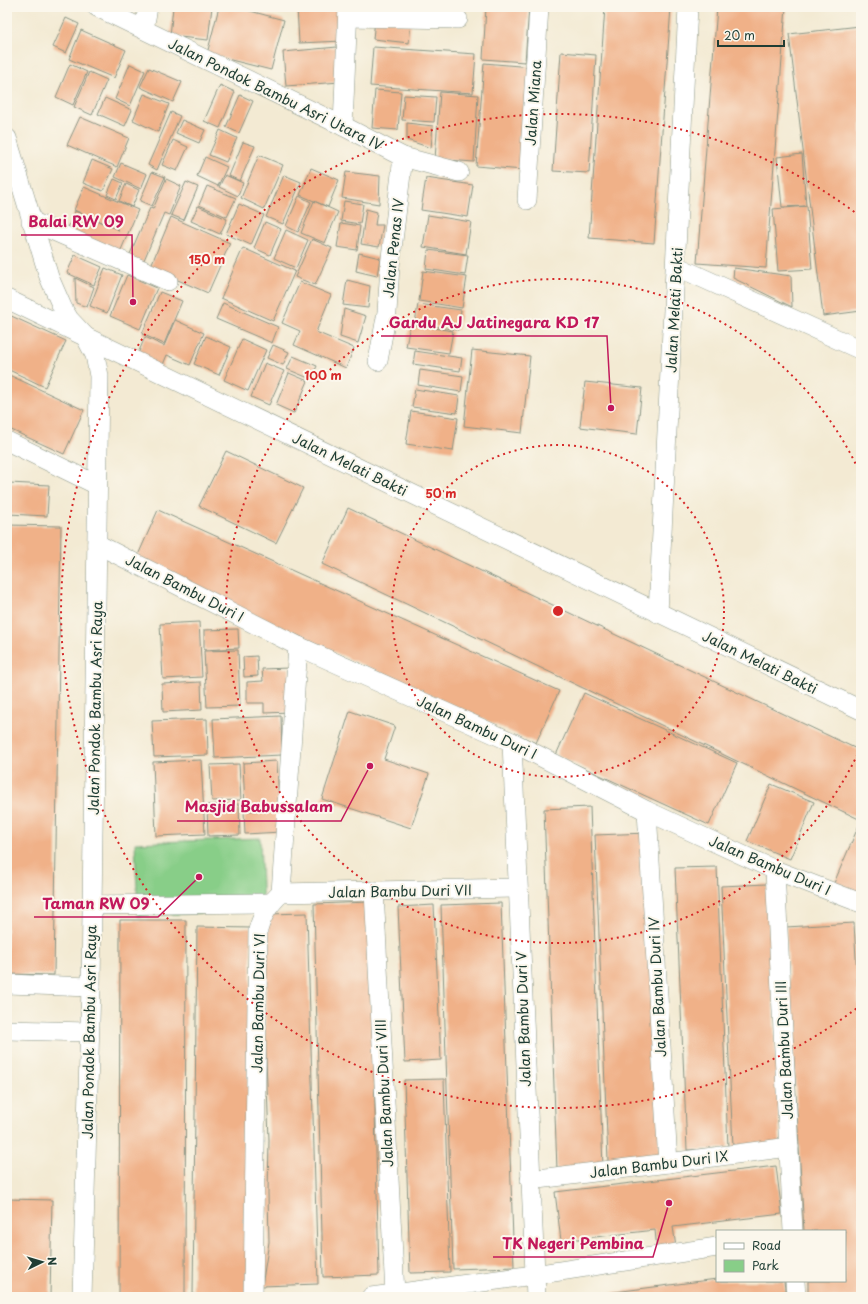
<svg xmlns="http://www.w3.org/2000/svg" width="868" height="1304" font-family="'Playpen Sans',sans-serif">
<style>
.green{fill:#88ce88;stroke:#54865e}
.building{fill:#f0b188}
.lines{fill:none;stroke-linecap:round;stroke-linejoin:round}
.minor-casing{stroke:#899484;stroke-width:20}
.minor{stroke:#fff;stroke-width:19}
.ring{fill:none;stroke:#d62828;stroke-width:2;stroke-dasharray:2 4}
.labels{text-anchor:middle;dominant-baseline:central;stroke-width:4;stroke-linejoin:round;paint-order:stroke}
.street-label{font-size:14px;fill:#1f3d34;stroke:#fbf7ec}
.centre{fill:#d62828;stroke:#fbf7ec;stroke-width:2}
.ring-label{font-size:12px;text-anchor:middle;font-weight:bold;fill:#d62828;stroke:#fbf7ec;stroke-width:4;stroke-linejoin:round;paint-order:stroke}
.leader{fill:none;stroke:#c2185b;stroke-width:1.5}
.callout-dot{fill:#c2185b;stroke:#fbf7ec;stroke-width:1.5}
.callout-label{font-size:15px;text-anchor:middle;font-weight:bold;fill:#c2185b;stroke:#fbf7ec;stroke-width:4;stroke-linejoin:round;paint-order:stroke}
</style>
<rect width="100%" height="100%" fill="#fbf7ec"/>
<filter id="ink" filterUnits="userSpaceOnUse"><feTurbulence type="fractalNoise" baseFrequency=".025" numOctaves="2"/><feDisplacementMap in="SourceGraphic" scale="8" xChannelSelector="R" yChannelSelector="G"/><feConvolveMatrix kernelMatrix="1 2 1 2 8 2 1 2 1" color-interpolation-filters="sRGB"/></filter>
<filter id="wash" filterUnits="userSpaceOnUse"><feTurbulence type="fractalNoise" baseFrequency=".012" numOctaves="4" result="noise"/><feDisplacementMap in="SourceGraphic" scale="16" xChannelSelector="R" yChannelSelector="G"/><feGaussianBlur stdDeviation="0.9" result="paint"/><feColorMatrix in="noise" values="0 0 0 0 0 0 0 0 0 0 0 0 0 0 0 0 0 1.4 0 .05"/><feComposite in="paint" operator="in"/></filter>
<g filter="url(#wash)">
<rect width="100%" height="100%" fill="#f3ead3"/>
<polygon class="green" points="260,838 263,910 138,916 135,843"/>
<g id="blocks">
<g class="building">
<polygon points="173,7 212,7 208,40 170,36"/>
<polygon points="219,7 235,7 284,20 271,70 207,54"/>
<polygon points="265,7 285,7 285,10 265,8"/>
<polygon points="297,7 341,7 343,41 299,43"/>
<polygon points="486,7 529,7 525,62 483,59"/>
<polygon points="605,7 671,7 654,243 589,238"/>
<polygon points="717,7 786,7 766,268 697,263"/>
<polygon points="66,18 79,24 66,53 53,47"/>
<polygon points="375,19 411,22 409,43 373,39"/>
<polygon points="860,26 861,38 861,311 823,316 789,34"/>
<polygon points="81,30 126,50 114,78 69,59"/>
<polygon points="337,47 340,82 286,86 283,52"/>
<polygon points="373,47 476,54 473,93 370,86"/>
<polygon points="561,52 596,55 589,173 553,171"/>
<polygon points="484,63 531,67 523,170 476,166"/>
<polygon points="70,64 87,72 73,105 56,97"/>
<polygon points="130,64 145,71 130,106 115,99"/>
<polygon points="149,68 182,82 173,102 140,87"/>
<polygon points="89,72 107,80 92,115 74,107"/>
<polygon points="220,85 235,92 220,128 204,121"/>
<polygon points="375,90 401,92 398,130 372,128"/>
<polygon points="440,92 478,95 474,162 435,159"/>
<polygon points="144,94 169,104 158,132 133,120"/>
<polygon points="240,95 253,101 239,133 226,127"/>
<polygon points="404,95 436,97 434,122 402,120"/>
<polygon points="105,98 132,110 125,126 98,114"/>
<polygon points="171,112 180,116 157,170 148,165"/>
<polygon points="80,117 129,138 117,167 67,145"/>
<polygon points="182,120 205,130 199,143 176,133"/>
<polygon points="407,123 433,126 431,148 407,140"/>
<polygon points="220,130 237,138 226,162 209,155"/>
<polygon points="173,140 188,147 177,171 162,165"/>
<polygon points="243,142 255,146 240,181 229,176"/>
<polygon points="802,154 806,206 782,207 777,157"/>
<polygon points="259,155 283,165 264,209 241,198"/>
<polygon points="205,157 227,167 218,186 197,176"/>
<polygon points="92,160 113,169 103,191 83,183"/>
<polygon points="121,163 147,174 141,189 115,177"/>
<polygon points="311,168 339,180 328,207 300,195"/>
<polygon points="152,172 165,177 152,206 140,201"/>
<polygon points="346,172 380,176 379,204 342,198"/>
<polygon points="225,175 243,183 238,196 219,187"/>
<polygon points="284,175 301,182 283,224 266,217"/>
<polygon points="426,178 473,185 468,217 421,210"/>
<polygon points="114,179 123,183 116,199 107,195"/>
<polygon points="166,179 181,186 169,215 164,213 141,267 127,261 150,208 153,209"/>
<polygon points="186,182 198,187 184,220 171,215"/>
<polygon points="126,184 139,190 132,207 119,201"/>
<polygon points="207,186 236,198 227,217 199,205"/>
<polygon points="84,187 138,210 118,257 66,233 75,211 119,230 74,210"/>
<polygon points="299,196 311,202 298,232 286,226"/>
<polygon points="314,201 338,212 325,243 301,233"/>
<polygon points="344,201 363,204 360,224 341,221"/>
<polygon points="239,204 264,215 251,245 226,234"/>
<polygon points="198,206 227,219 220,234 191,221"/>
<polygon points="807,206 812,269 778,271 773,209"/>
<polygon points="366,209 377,212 375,225 383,225 379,247 361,244"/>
<polygon points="428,215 471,222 466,254 423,247"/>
<polygon points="171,217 230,243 208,293 150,268"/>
<polygon points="265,222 281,229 270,255 254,248"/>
<polygon points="341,223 360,226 357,250 337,247"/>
<polygon points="286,230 308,240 296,268 274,258"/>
<polygon points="312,239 332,248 315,285 295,277"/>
<polygon points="243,248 295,271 273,321 221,298"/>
<polygon points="428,250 468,255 465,275 426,269"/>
<polygon points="359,253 380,258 377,276 356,271"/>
<polygon points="75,255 102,267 94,285 67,273"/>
<polygon points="105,268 122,275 107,313 90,306"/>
<polygon points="734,268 791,276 792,307 733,278"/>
<polygon points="423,271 467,277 462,308 419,301"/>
<polygon points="127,275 157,288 140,329 110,316"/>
<polygon points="75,278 94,287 87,307 76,303"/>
<polygon points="347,280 370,286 368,308 343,305"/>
<polygon points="300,282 331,295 316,332 354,348 346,368 294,345 300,331 282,323"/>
<polygon points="160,292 182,301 164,344 142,334"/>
<polygon points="223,303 278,327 272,343 216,319"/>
<polygon points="418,304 461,310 458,330 415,323"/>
<polygon points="344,309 366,316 358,343 340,337"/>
<polygon points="7,314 66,341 45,387 7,369"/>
<polygon points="175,320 204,333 190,365 167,355 162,367 137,356 145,337 164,346"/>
<polygon points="410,324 453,331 449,353 406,347"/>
<polygon points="206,336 231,347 219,375 194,364"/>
<polygon points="242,339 266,350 248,391 224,380"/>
<polygon points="273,345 289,352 283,365 267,358"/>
<polygon points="472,350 530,356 522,433 464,426"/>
<polygon points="415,351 462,358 460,371 413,364"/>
<polygon points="293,356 317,366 311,379 287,369"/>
<polygon points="265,363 284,371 269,405 251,397"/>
<polygon points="420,370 463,376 461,392 418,385"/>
<polygon points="289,373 308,381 294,413 276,405"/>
<polygon points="7,374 84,410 64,454 7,428"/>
<polygon points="585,382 642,388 637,434 580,427"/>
<polygon points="415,389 459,396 457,413 412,407"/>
<polygon points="411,411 458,418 453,451 406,444"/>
<polygon points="226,451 303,488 276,543 199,506"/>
<polygon points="9,483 49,485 47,516 8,514"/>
<polygon points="348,508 861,751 861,820 322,564"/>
<polygon points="158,510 559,691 536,743 135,562"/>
<polygon points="7,525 61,526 54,975 7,974"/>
<polygon points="199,622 202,677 163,679 160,624"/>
<polygon points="238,629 239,648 204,650 204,630"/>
<polygon points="238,650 240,706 207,707 204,651"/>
<polygon points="257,656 258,676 244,677 243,657"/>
<polygon points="289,668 291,712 264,713 264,703 247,703 247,682 263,681 262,669"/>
<polygon points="201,682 202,710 163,712 162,684"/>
<polygon points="584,693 737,763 709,825 556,755"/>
<polygon points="350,711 395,726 384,759 429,774 411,828 322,799"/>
<polygon points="281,716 282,755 215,758 213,719"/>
<polygon points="207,719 208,755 154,757 152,721"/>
<polygon points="201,760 205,834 156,836 153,762"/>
<polygon points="277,761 279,806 245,808 243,763"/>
<polygon points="239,764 241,800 212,801 210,765"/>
<polygon points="771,784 814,802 790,859 747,841"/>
<polygon points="239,804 240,835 208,836 207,805"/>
<polygon points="590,807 603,1169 557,1170 544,809"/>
<polygon points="280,810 281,832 245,834 244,811"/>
<polygon points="859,825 861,826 861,895 834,883"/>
<polygon points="648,833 660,1159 608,1161 595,835"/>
<polygon points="717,867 728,1148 687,1150 675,868"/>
<polygon points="767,884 780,1145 733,1147 721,886"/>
<polygon points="370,902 379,1275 323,1277 314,904"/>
<polygon points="501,903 514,1267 453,1269 441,905"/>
<polygon points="434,905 441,1060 405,1062 398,907"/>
<polygon points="307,913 318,1284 262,1286 269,1242 268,1193 269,1140 265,1031 267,914"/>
<polygon points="120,920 186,920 185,1297 119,1297"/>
<polygon points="854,923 861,1046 861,1297 808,1297 808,1281 845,1281 845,1231 804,1231 786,927"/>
<polygon points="197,927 251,928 247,1297 193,1297"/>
<polygon points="444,1079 450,1272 410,1273 404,1080"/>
<polygon points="776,1166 782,1214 673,1227 676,1247 657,1250 655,1230 561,1241 555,1192"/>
<polygon points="7,1199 52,1200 50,1297 7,1297"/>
<polygon points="717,1279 717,1281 784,1281 786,1297 592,1297 591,1295"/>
</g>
</g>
</g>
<g filter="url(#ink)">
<use href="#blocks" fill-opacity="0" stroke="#899484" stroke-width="1"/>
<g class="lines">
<defs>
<g id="minor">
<polyline points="97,7 343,126 403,157 459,172"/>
<polyline points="348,17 458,19"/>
<polyline points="144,29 148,7"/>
<polyline points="343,126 348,7"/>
<polyline points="7,138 49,277 63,309 69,319 85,336 95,355 99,376 91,987 82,1297"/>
<polyline points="527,200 539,7"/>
<polyline points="31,221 168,281"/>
<polyline points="676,266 861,350"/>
<polyline points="7,299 861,710"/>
<polyline points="378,361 387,312 390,266 403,157"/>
<polyline points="7,441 97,485"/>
<polyline points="97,544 298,646 512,742 647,811 775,870 861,903"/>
<polyline points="658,613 688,7"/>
<polyline points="512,742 536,1297"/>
<polyline points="647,811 668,1163"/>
<polyline points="775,870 793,1231"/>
<polyline points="374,891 395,1294"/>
<polyline points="281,893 518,888"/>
<polyline points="92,905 270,903"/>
<polyline points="7,984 91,987"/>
<polyline points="7,1030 89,1032"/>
<polyline points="530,1180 668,1163 789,1147"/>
<polyline points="795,1281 796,1297"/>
<path d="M253,1297L258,930C263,913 269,905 281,893L298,646"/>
<polyline points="371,1297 534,1275 717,1247"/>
</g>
</defs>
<use href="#minor" class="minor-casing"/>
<use href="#minor" class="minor"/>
</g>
</g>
<g class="ring">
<circle cx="558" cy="611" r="166"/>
<path d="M860 749A332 332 0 1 1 860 473"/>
<path d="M861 1005A497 497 0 1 1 861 217"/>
</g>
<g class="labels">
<g class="street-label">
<text transform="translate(276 94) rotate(26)">Jalan Pondok Bambu Asri Utara IV</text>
<text transform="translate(533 103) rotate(-86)">Jalan Miana</text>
<text transform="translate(393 248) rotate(-84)">Jalan Penas IV</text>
<text transform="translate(674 310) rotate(-87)">Jalan Melati Bakti</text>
<text transform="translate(350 464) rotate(26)">Jalan Melati Bakti</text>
<text transform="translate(185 588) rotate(27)">Jalan Bambu Duri I</text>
<text transform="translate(760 662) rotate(26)">Jalan Melati Bakti</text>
<text transform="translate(95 708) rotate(-89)">Jalan Pondok Bambu Asri Raya</text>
<text transform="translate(477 727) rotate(25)">Jalan Bambu Duri I</text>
<text transform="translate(770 865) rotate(23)">Jalan Bambu Duri I</text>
<text transform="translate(400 891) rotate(-1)">Jalan Bambu Duri VII</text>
<text transform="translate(657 987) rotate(-93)">Jalan Bambu Duri IV</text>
<text transform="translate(258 1003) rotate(-89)">Jalan Bambu Duri VI</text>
<text transform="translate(523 1019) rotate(-92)">Jalan Bambu Duri V</text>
<text transform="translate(89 1032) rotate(-89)">Jalan Pondok Bambu Asri Raya</text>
<text transform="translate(784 1050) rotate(-93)">Jalan Bambu Duri III</text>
<text transform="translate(384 1093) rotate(-93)">Jalan Bambu Duri VIII</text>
<text transform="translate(659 1164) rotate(-7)">Jalan Bambu Duri IX</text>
</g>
</g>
<circle cx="558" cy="611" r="6" class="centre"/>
<g class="ring-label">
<text x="207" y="264">150 m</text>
<text x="323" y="380">100 m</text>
<text x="441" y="498">50 m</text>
</g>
<path class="leader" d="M133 302L132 235H21M611 408L607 336H381M370 766L341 821H177M199 877L158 917H34M669 1203L653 1257H493"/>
<g class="callout-dot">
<circle cx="133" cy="302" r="4"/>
<circle cx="611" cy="408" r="4"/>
<circle cx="370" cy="766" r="4"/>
<circle cx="199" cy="877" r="4"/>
<circle cx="669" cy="1203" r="4"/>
</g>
<g class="callout-label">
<text x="76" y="227">Balai RW 09</text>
<text x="494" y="328">Gardu AJ Jatinegara KD 17</text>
<text x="259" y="812">Masjid Babussalam</text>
<text x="96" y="909">Taman RW 09</text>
<text x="573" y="1249">TK Negeri Pembina</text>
</g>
<rect width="868" height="1304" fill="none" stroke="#fbf7ec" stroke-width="24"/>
<rect x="716" y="1230" width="130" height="52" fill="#fbf7ec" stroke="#a3ada2"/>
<rect x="724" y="1243" width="20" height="6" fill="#ffffff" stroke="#a3ada2"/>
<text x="752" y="1250" font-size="12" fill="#1f3d34">Road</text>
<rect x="724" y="1260" width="20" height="12" fill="#88ce88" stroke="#a3ada2"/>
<text x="752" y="1270" font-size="12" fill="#1f3d34">Park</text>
<g transform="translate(42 1262) rotate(85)" stroke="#fbf7ec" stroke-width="3" paint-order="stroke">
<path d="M0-3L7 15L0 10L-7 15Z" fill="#1f3d34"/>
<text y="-6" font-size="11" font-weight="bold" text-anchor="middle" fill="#1f3d34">N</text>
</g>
<path d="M718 40v6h66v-6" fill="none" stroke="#1f3d34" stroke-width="2"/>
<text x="724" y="40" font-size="12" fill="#1f3d34" stroke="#fbf7ec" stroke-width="3" paint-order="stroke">20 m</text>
</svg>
